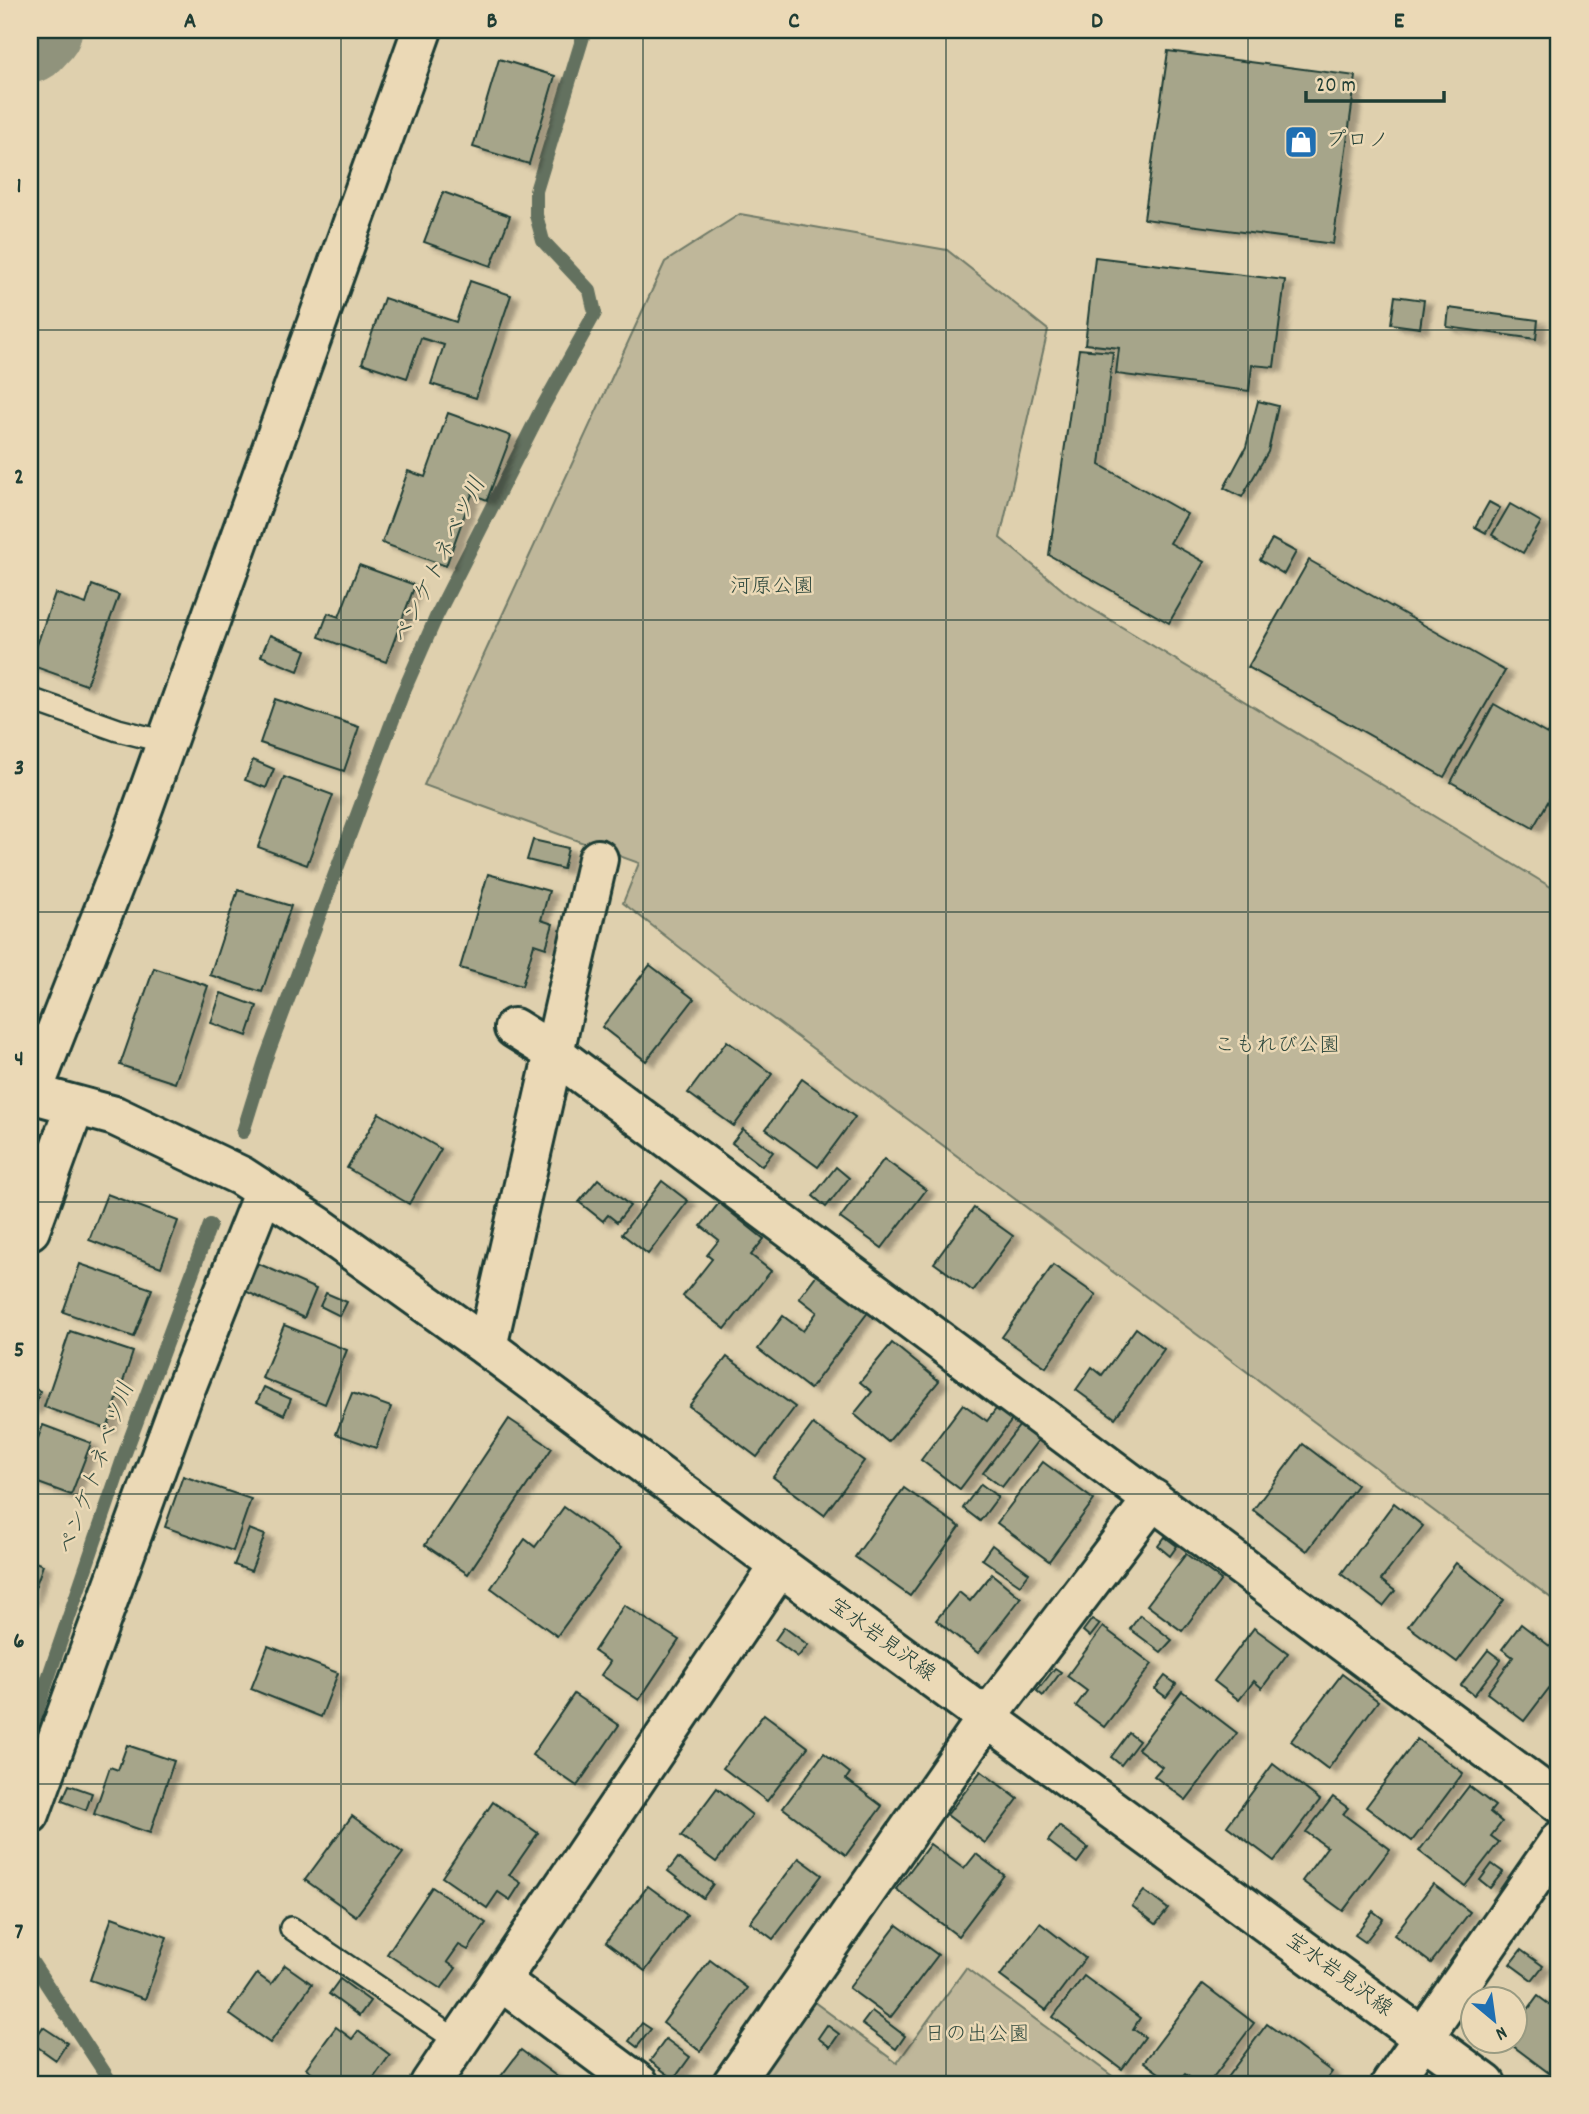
<svg xmlns="http://www.w3.org/2000/svg" width="1589" height="2114" font-family="Dekko,'Klee One',sans-serif">
<style>
.green{fill:#bfb79a;stroke:#6f7a67;stroke-width:2}
.lines{fill:none;stroke-linecap:round;stroke-linejoin:round}
.stream{stroke:#63715f;stroke-width:14}
.river{stroke:#90937c;stroke-width:82}
.building{fill:#a6a58a;stroke:#1f3d34;stroke-width:2;filter:url(#shadow)}
.service-casing{stroke:#1f3d34;stroke-width:26}
.minor-casing{stroke:#1f3d34;stroke-width:44}
.tertiary-casing{stroke:#1f3d34;stroke-width:44}
.secondary-casing{stroke:#1f3d34;stroke-width:44}
.service{stroke:#ebd9b6;stroke-width:21}
.minor{stroke:#ebd9b6;stroke-width:38}
.tertiary{stroke:#ebd9b6;stroke-width:38}
.secondary{stroke:#ebd9b6;stroke-width:38}
.grid{fill:none;stroke:#1f3d34;stroke-width:2;stroke-opacity:0.55}
.labels{text-anchor:middle;dominant-baseline:central;stroke-width:5;stroke-linejoin:round;paint-order:stroke}
.poi-label{font-size:21px;fill:#1f3d34;stroke:#ebd9b6;text-anchor:start}
.park-label{font-size:21px;fill:#2f493e;stroke:#ebd9b6}
.street-label{font-size:21px;fill:#1f3d34;stroke:#ebd9b6}
.water-label{font-size:23px;font-style:italic;fill:#364e42;stroke:#ebd9b6}
.neatline{fill:none;stroke:#1f3d34;stroke-width:2.5}
.grid-label{font-size:23px;text-anchor:middle;font-weight:bold;fill:#1f3d34}
</style>
<defs>
<filter id="shadow"><feDropShadow dx="8" dy="4.5" stdDeviation="2" flood-color="#0004"/></filter>
</defs>
<rect width="100%" height="100%" fill="#dfd0ae"/>
<filter id="ink" filterUnits="userSpaceOnUse"><feTurbulence type="fractalNoise" baseFrequency=".0143" numOctaves="2"/><feDisplacementMap in="SourceGraphic" scale="14" xChannelSelector="R" yChannelSelector="G"/><feConvolveMatrix kernelMatrix="1 2 1 2 8 2 1 2 1" color-interpolation-filters="sRGB"/></filter>
<g filter="url(#ink)">
<g class="green">
<polygon points="740,214 947,250 1048,330 1000,538 1069,595 1559,892 1559,1604 741,995 623,903 639,863 424,785 665,262"/>
<polygon points="966,1968 1123,2084 747,2084 810,1999 897,2063"/>
</g>
<g class="lines">
<g class="stream">
<polyline points="243,1132 265,1061 402,695 437,615 542,408 595,313 590,291 543,241 536,215 536,191 585,30"/>
<polyline points="30,1731 125,1453 210,1225"/>
<polyline points="30,1959 112,2084"/>
</g>
<polyline class="river" points="30,42 41,30"/>
</g>
<g class="building">
<polygon points="1168,51 1356,76 1333,244 1144,219"/>
<polygon points="499,59 555,76 529,164 473,147"/>
<polygon points="443,192 510,216 491,266 424,242"/>
<polygon points="1095,257 1285,280 1274,367 1252,365 1249,391 1116,374 1119,348 1085,344"/>
<polygon points="470,281 511,295 476,398 431,384 444,345 421,338 407,378 362,363 384,298 456,322"/>
<polygon points="1395,296 1424,300 1420,328 1391,324"/>
<polygon points="1449,308 1538,320 1536,339 1447,327"/>
<polygon points="1079,349 1113,352 1100,465 1187,514 1170,543 1204,562 1169,623 1049,555"/>
<polygon points="1258,401 1278,406 1268,452 1242,497 1224,488 1246,447"/>
<polygon points="448,413 511,436 487,500 472,494 446,566 382,543 408,471 425,477"/>
<polygon points="1489,502 1500,508 1486,533 1475,527"/>
<polygon points="1510,504 1541,522 1523,553 1492,535"/>
<polygon points="1272,539 1296,552 1284,574 1260,560"/>
<polygon points="1309,560 1505,671 1444,777 1248,667"/>
<polygon points="359,565 415,585 386,662 319,637 328,613 339,617"/>
<polygon points="92,585 119,595 86,685 30,665 55,593 86,604"/>
<polygon points="270,635 306,650 298,671 261,656"/>
<polygon points="275,699 359,727 344,771 260,743"/>
<polygon points="1494,704 1554,738 1557,786 1533,828 1451,782"/>
<polygon points="253,760 274,769 266,788 245,780"/>
<polygon points="284,777 333,795 307,865 258,847"/>
<polygon points="533,840 568,848 563,869 527,860"/>
<polygon points="488,874 549,891 541,920 553,924 546,948 534,944 522,986 460,968"/>
<polygon points="238,890 291,906 262,992 210,975"/>
<polygon points="650,965 694,999 646,1061 602,1027"/>
<polygon points="154,968 208,986 175,1083 120,1065"/>
<polygon points="221,993 257,1006 247,1036 211,1023"/>
<polygon points="727,1041 772,1074 734,1126 688,1093"/>
<polygon points="802,1079 855,1117 818,1167 766,1129"/>
<polygon points="379,1113 441,1149 409,1204 347,1168"/>
<polygon points="743,1129 773,1152 762,1166 732,1143"/>
<polygon points="884,1159 926,1190 882,1248 840,1218"/>
<polygon points="836,1167 849,1178 826,1207 813,1196"/>
<polygon points="598,1179 630,1206 617,1222 608,1215 603,1221 579,1202"/>
<polygon points="662,1181 688,1201 648,1254 622,1234"/>
<polygon points="107,1194 178,1221 161,1267 89,1240"/>
<polygon points="719,1203 764,1239 751,1255 771,1271 725,1329 683,1296 712,1259 707,1255 719,1240 701,1226"/>
<polygon points="974,1208 1013,1236 973,1291 934,1263"/>
<polygon points="257,1263 316,1289 304,1318 245,1291"/>
<polygon points="80,1264 152,1289 134,1337 63,1312"/>
<polygon points="1053,1265 1096,1295 1046,1367 1002,1337"/>
<polygon points="818,1273 869,1311 810,1389 758,1349 783,1316 803,1331 817,1312 799,1298"/>
<polygon points="326,1293 347,1302 340,1316 320,1306"/>
<polygon points="284,1325 347,1350 325,1404 262,1378"/>
<polygon points="1136,1328 1164,1349 1115,1418 1076,1390 1092,1367 1102,1375"/>
<polygon points="70,1331 133,1352 107,1429 44,1407"/>
<polygon points="892,1343 939,1381 888,1442 854,1414 872,1392 860,1382"/>
<polygon points="727,1357 795,1407 757,1457 689,1406"/>
<polygon points="30,1387 40,1391 34,1409 30,1408"/>
<polygon points="264,1387 291,1399 284,1415 257,1402"/>
<polygon points="352,1393 391,1407 376,1448 336,1434"/>
<polygon points="963,1404 987,1421 996,1409 1012,1420 960,1489 921,1460"/>
<polygon points="509,1419 552,1448 468,1574 425,1545"/>
<polygon points="813,1424 864,1461 824,1515 773,1477"/>
<polygon points="43,1425 91,1443 71,1495 30,1480 30,1459"/>
<polygon points="1020,1425 1039,1439 1002,1487 983,1473"/>
<polygon points="1303,1444 1357,1485 1307,1551 1253,1510"/>
<polygon points="1043,1462 1094,1500 1049,1561 997,1523"/>
<polygon points="183,1476 251,1499 233,1551 165,1527"/>
<polygon points="981,1484 998,1497 980,1521 963,1508"/>
<polygon points="904,1488 960,1527 910,1596 855,1557"/>
<polygon points="1394,1503 1423,1526 1381,1580 1395,1591 1383,1606 1341,1574"/>
<polygon points="564,1507 621,1548 557,1636 491,1588 525,1539 535,1547"/>
<polygon points="249,1529 265,1535 251,1571 234,1565"/>
<polygon points="1165,1537 1177,1546 1170,1556 1158,1546"/>
<polygon points="992,1545 1029,1573 1020,1585 982,1559"/>
<polygon points="1186,1554 1221,1580 1182,1631 1147,1605"/>
<polygon points="30,1560 43,1565 30,1602"/>
<polygon points="1456,1563 1504,1600 1457,1662 1408,1626"/>
<polygon points="992,1574 1021,1598 978,1653 936,1620 959,1592 970,1601"/>
<polygon points="624,1605 679,1640 639,1700 601,1675 610,1662 594,1651"/>
<polygon points="1140,1615 1172,1640 1161,1652 1130,1629"/>
<polygon points="1092,1619 1100,1624 1090,1637 1083,1631"/>
<polygon points="1521,1624 1552,1648 1559,1640 1559,1675 1524,1721 1487,1693 1513,1657 1502,1649"/>
<polygon points="784,1627 808,1645 798,1657 775,1640"/>
<polygon points="1103,1627 1152,1664 1104,1727 1076,1706 1087,1691 1067,1676"/>
<polygon points="1254,1628 1288,1653 1262,1688 1254,1681 1239,1700 1214,1681"/>
<polygon points="268,1646 338,1673 321,1717 251,1689"/>
<polygon points="1488,1650 1501,1660 1474,1695 1461,1685"/>
<polygon points="1055,1668 1061,1672 1043,1696 1037,1691"/>
<polygon points="1342,1674 1378,1701 1328,1769 1291,1741"/>
<polygon points="1165,1676 1176,1684 1166,1697 1155,1689"/>
<polygon points="1182,1691 1237,1733 1186,1800 1154,1776 1162,1767 1138,1749"/>
<polygon points="574,1694 619,1725 577,1786 532,1755"/>
<polygon points="764,1714 808,1747 767,1801 723,1768"/>
<polygon points="1129,1733 1139,1741 1121,1765 1111,1757"/>
<polygon points="1417,1739 1463,1773 1412,1841 1366,1807"/>
<polygon points="127,1745 174,1761 150,1833 94,1814 110,1767 118,1770"/>
<polygon points="824,1753 850,1773 846,1779 882,1806 846,1855 783,1808"/>
<polygon points="1273,1764 1320,1800 1274,1861 1227,1826"/>
<polygon points="981,1771 1018,1799 985,1843 947,1815"/>
<polygon points="69,1785 92,1793 86,1810 62,1801"/>
<polygon points="1469,1786 1495,1806 1490,1812 1502,1822 1491,1836 1499,1842 1465,1886 1419,1851"/>
<polygon points="717,1788 752,1815 716,1862 681,1836"/>
<polygon points="1333,1797 1348,1808 1343,1814 1390,1849 1343,1911 1302,1881 1327,1847 1306,1832"/>
<polygon points="493,1802 538,1833 509,1875 521,1883 510,1900 498,1892 487,1908 442,1877"/>
<polygon points="352,1816 403,1853 356,1916 305,1880"/>
<polygon points="1059,1826 1088,1848 1077,1863 1048,1841"/>
<polygon points="930,1844 964,1869 976,1854 1004,1875 958,1936 896,1889"/>
<polygon points="678,1858 713,1884 703,1898 668,1871"/>
<polygon points="799,1858 822,1875 773,1939 750,1922"/>
<polygon points="1492,1864 1503,1872 1490,1888 1480,1880"/>
<polygon points="1433,1884 1470,1912 1431,1963 1394,1935"/>
<polygon points="648,1886 687,1915 645,1971 606,1942"/>
<polygon points="432,1887 486,1923 468,1950 459,1945 447,1962 456,1968 441,1989 387,1954"/>
<polygon points="1144,1891 1168,1909 1156,1924 1132,1906"/>
<polygon points="1373,1911 1383,1919 1365,1942 1355,1935"/>
<polygon points="112,1917 167,1937 145,1999 90,1980"/>
<polygon points="1040,1923 1085,1958 1046,2010 1000,1976"/>
<polygon points="897,1925 938,1955 890,2018 849,1988"/>
<polygon points="1521,1950 1543,1966 1532,1980 1510,1964"/>
<polygon points="710,1960 747,1988 700,2051 663,2023"/>
<polygon points="285,1965 312,1984 270,2043 229,2014 257,1974 271,1984"/>
<polygon points="1084,1976 1140,2018 1133,2029 1145,2037 1122,2069 1053,2017"/>
<polygon points="340,1979 370,2001 359,2016 329,1994"/>
<polygon points="1203,1984 1254,2023 1208,2084 1199,2084 1185,2074 1177,2084 1174,2084 1144,2062"/>
<polygon points="1538,1996 1559,2012 1559,2059 1549,2073 1505,2040 1516,2040 1516,2026"/>
<polygon points="872,2011 905,2036 896,2049 862,2024"/>
<polygon points="642,2023 651,2029 637,2047 629,2041"/>
<polygon points="1267,2024 1332,2072 1323,2084 1222,2084"/>
<polygon points="827,2025 839,2034 830,2047 818,2038"/>
<polygon points="43,2027 67,2043 56,2060 32,2043"/>
<polygon points="336,2027 352,2039 358,2031 390,2055 369,2084 328,2084 306,2068"/>
<polygon points="666,2039 690,2057 674,2079 650,2061"/>
<polygon points="521,2050 567,2084 495,2084"/>
</g>
<g class="lines">
<defs>
<g id="service">
<polyline points="30,699 118,730 166,742"/>
<polyline points="291,1928 459,2042"/>
</g>
<g id="minor">
<polyline points="514,1028 554,1053 1559,1803"/>
<polyline points="30,1230 75,1106"/>
<polyline points="487,1347 598,859"/>
<polyline points="30,1814 183,1395 264,1191"/>
<polyline points="501,1981 639,2084"/>
<polyline points="732,2084 986,1719 1153,1499"/>
<polyline points="1391,2084 1559,1841"/>
</g>
<g id="tertiary">
<polyline points="30,1093 115,1116 241,1176 318,1226 487,1347 780,1566"/>
<polyline points="32,1093 130,844 422,30"/>
</g>
<polyline id="secondary" points="430,2084 780,1566 1486,2084"/>
</defs>
<use href="#service" class="service-casing"/>
<use href="#minor" class="minor-casing"/>
<use href="#tertiary" class="tertiary-casing"/>
<use href="#secondary" class="secondary-casing"/>
<use href="#service" class="service"/>
<use href="#minor" class="minor"/>
<use href="#tertiary" class="tertiary"/>
<use href="#secondary" class="secondary"/>
</g>
</g>
<path class="grid" d="M341,30V2084M643,30V2084M946,30V2084M1248,30V2084M30,330H1559M30,620H1559M30,912H1559M30,1202H1559M30,1494H1559M30,1784H1559"/>
<defs>
<symbol id="shop-square" viewBox="-11 -11 22 22"><rect x="-9" y="-9" width="18" height="18" rx="4" fill="#1f6fb2" stroke="#ebd9b6"/><path d="M-5-2.5h2.3a2.7 3.5 0 0 1 5.4 0H5L5.5 6h-11ZM-1.5-2.5h3a1.5 2.3 0 0 0-3 0Z" fill="#fff"/></symbol>
</defs>
<g fill-rule="evenodd">
<use href="#shop-square" x="1282" y="123" width="38" height="38"/>
</g>
<g class="labels">
<g class="poi-label">
<text x="1326" y="142">プロノ</text>
</g>
<g class="park-label">
<text x="772" y="588">河原公園</text>
<text x="1277" y="1047">こもれび公園</text>
<text x="977" y="2036">日の出公園</text>
</g>
<g class="street-label">
<text transform="translate(881 1641) rotate(36)">宝水岩見沢線</text>
<text transform="translate(1338 1976) rotate(36)">宝水岩見沢線</text>
</g>
<g class="water-label">
<text transform="translate(441 562) rotate(-64)">ペンケトネベツ川</text>
<text transform="translate(98 1470) rotate(-70)">ペンケトネベツ川</text>
</g>
</g>
<rect width="1589" height="2114" fill="none" stroke="#ebd9b6" stroke-width="77"/>
<g transform="translate(1494 2020) rotate(151)"><circle r="33" fill="#ebd9b6" stroke="#999b82" stroke-width="2"/>
<path d="M0-5L12 26L0 18L-12 26Z" fill="#1f6fb2"/>
<text y="-10" font-size="19" font-weight="bold" text-anchor="middle" fill="#1f3d34">N</text>
</g>
<path d="M1306 91v10h138v-10" fill="none" stroke="#1f3d34" stroke-width="3.5"/>
<text x="1316" y="91" font-size="21" fill="#1f3d34" stroke="#ebd9b6" stroke-width="5" paint-order="stroke">20 m</text>
<rect x="38" y="38" width="1512" height="2038" class="neatline"/>
<g class="grid-label">
<text x="190" y="27">A</text>
<text x="492" y="27">B</text>
<text x="794" y="27">C</text>
<text x="1097" y="27">D</text>
<text x="1399" y="27">E</text>
<text x="19" y="192">1</text>
<text x="19" y="483">2</text>
<text x="19" y="774">3</text>
<text x="19" y="1065">4</text>
<text x="19" y="1356">5</text>
<text x="19" y="1647">6</text>
<text x="19" y="1938">7</text>
</g>
</svg>
